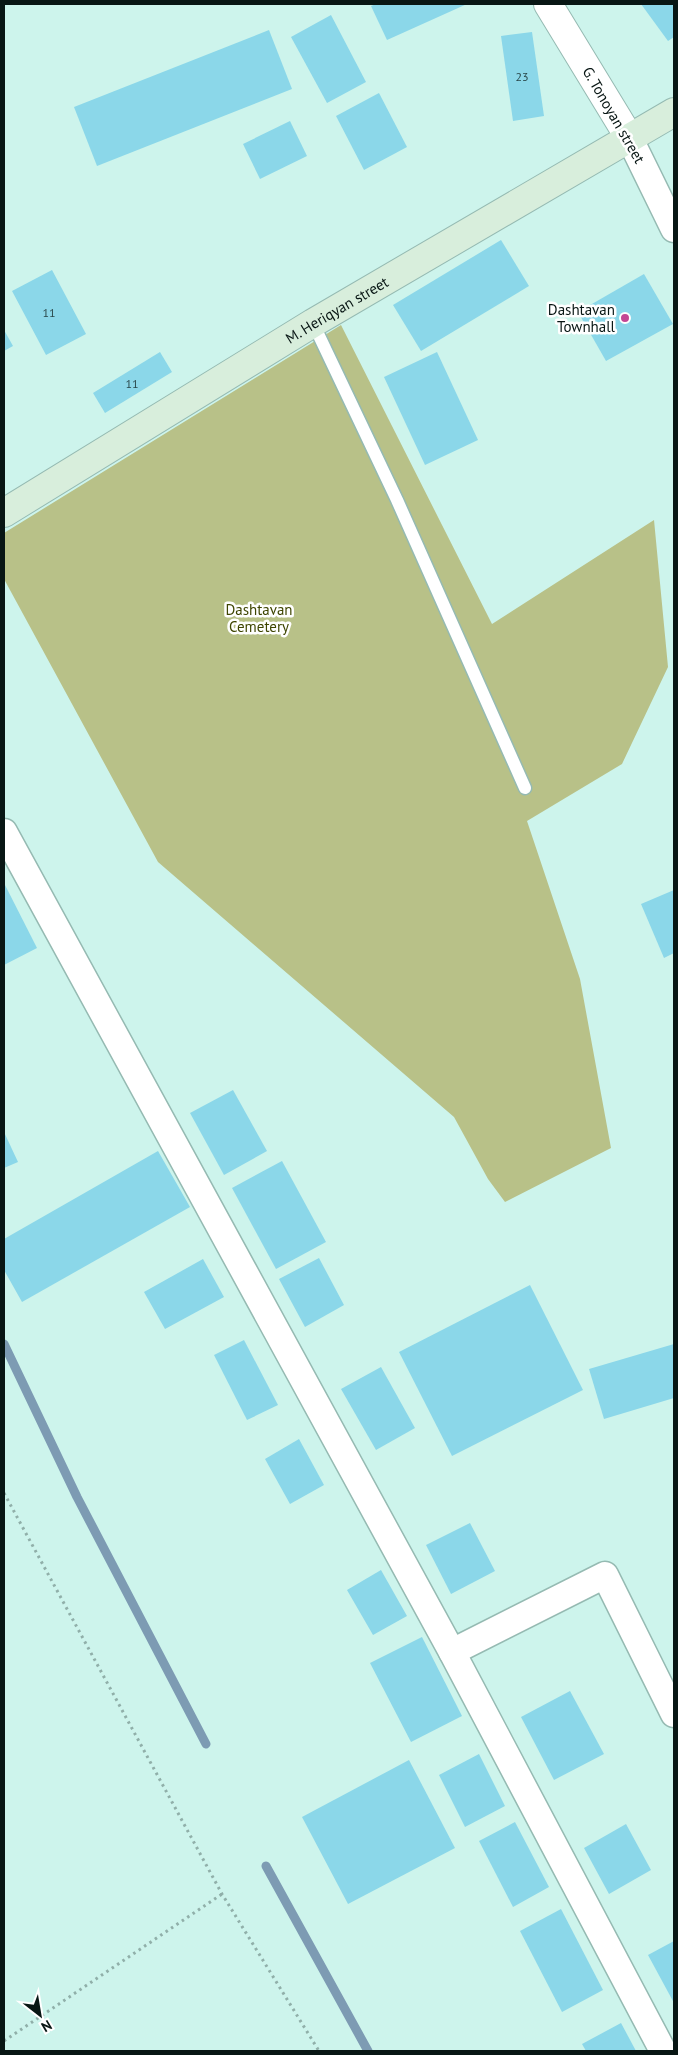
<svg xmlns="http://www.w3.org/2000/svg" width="678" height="2055" font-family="'PT Sans',sans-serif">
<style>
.green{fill:#b8c188}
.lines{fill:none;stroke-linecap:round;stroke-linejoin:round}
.stream{stroke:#7d9bb3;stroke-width:9}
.building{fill:#8bd7e9}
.service-casing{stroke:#95bab2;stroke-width:15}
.minor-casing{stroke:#95bab2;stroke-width:29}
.tertiary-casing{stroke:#95bab2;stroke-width:30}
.secondary-casing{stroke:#95bab2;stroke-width:30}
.path{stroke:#90afa9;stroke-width:3;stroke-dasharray:2.5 4;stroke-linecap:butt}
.service{stroke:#fff;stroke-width:12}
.minor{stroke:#fff;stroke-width:26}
.tertiary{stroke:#fff;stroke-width:28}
.secondary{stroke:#d8eedc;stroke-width:28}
.poi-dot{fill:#c34694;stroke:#fff;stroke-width:2}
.labels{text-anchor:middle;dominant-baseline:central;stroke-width:5;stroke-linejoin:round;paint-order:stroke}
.number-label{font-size:12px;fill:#294649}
.street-label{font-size:15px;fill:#081614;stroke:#fff}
.poi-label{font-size:15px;fill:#081614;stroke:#fff;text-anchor:end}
.park-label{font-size:15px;fill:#3e4500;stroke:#fff}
</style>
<rect width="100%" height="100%" fill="#cdf4ec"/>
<polygon class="green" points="341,325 492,624 654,520 668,667 622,764 527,821 580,979 611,1148 505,1202 488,1179 454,1117 158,862 4,579 4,533"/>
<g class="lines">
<g class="stream">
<polyline points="4,1344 77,1497 206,1744"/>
<polyline points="266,1866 368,2051"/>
</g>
</g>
<g class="building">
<polygon points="376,4 467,4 387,40 371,6"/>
<polygon points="641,4 674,4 674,37 668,41"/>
<polygon points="331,15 366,82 327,103 291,37"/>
<polygon points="269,30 292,89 97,166 74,107"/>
<polygon points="532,32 544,116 513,121 501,36"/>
<polygon points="379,93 407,147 364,170 336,116"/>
<polygon points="290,121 307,156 260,179 243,144"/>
<polygon points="501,240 529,286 421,351 393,305"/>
<polygon points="52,270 86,334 46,355 12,291"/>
<polygon points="644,274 673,324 606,361 578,312"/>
<polygon points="4,330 13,346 4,351"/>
<polygon points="160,352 172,372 105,413 93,393"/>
<polygon points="437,352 478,440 425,465 384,377"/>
<polygon points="4,883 37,948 4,965"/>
<polygon points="674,890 674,953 664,958 641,904"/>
<polygon points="233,1090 267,1151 224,1175 190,1113"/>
<polygon points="4,1132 18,1162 4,1168"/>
<polygon points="158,1151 190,1207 22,1302 4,1270 4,1239"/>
<polygon points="282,1161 326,1242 276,1269 232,1188"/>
<polygon points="319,1258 344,1305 305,1327 279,1279"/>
<polygon points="203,1259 224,1297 165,1329 144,1292"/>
<polygon points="530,1285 583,1390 452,1456 399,1352"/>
<polygon points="244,1340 278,1405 247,1420 214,1355"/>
<polygon points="674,1344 674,1398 604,1419 589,1369"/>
<polygon points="381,1367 415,1428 376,1450 341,1389"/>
<polygon points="299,1439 324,1485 290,1504 265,1459"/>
<polygon points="470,1523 495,1571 451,1594 426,1545"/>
<polygon points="381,1570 407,1616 373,1635 347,1590"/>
<polygon points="422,1637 462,1716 411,1742 370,1663"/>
<polygon points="570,1691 604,1754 554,1780 521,1717"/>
<polygon points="479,1754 505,1806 465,1827 439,1775"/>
<polygon points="409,1760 455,1848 348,1904 302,1817"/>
<polygon points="515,1822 549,1887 513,1907 479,1841"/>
<polygon points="626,1824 651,1870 609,1894 584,1848"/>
<polygon points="561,1909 603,1990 562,2012 520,1931"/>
<polygon points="674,1941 674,2003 648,1955"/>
<polygon points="621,2023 636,2051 586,2051 582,2044"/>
</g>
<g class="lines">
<defs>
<polyline id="service" points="313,323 397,500 525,788"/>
<g id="minor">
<polyline points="629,137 674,229"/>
<polyline points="4,832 452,1652 663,2051"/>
<polyline points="452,1652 605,1575 674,1714"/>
</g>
<polyline id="tertiary" points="548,4 629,137"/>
<g id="secondary">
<path id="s1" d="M4,513L313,323L674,112"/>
</g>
</defs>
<use href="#service" class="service-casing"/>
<use href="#minor" class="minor-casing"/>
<use href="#tertiary" class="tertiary-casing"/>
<use href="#secondary" class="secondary-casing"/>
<g class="path">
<polyline points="4,1493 222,1894 319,2051"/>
<polyline points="4,2041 222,1894"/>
</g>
<use href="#service" class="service"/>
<use href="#minor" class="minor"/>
<use href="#tertiary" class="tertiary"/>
<use href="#secondary" class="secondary"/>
</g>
<circle class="poi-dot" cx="625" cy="318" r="5"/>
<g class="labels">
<g class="number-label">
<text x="522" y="76">23</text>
<text x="49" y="312">11</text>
<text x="132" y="383">11</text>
</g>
<g class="street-label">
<text transform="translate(614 115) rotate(60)">G. Tonoyan street</text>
<text stroke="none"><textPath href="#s1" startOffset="390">M. Heriqyan street</textPath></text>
</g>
<g class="poi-label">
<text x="615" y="309">Dashtavan<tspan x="615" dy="17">Townhall</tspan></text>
</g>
<g class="park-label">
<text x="259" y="609">Dashtavan<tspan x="259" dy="17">Cemetery</tspan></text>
</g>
</g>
<rect width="678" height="2055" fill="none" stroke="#081614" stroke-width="10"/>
<g transform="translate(40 2015) rotate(149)" stroke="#ffffff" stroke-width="4" paint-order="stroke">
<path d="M0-4L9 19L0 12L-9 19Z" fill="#081614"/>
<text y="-8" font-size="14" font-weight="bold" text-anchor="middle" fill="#081614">N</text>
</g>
</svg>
